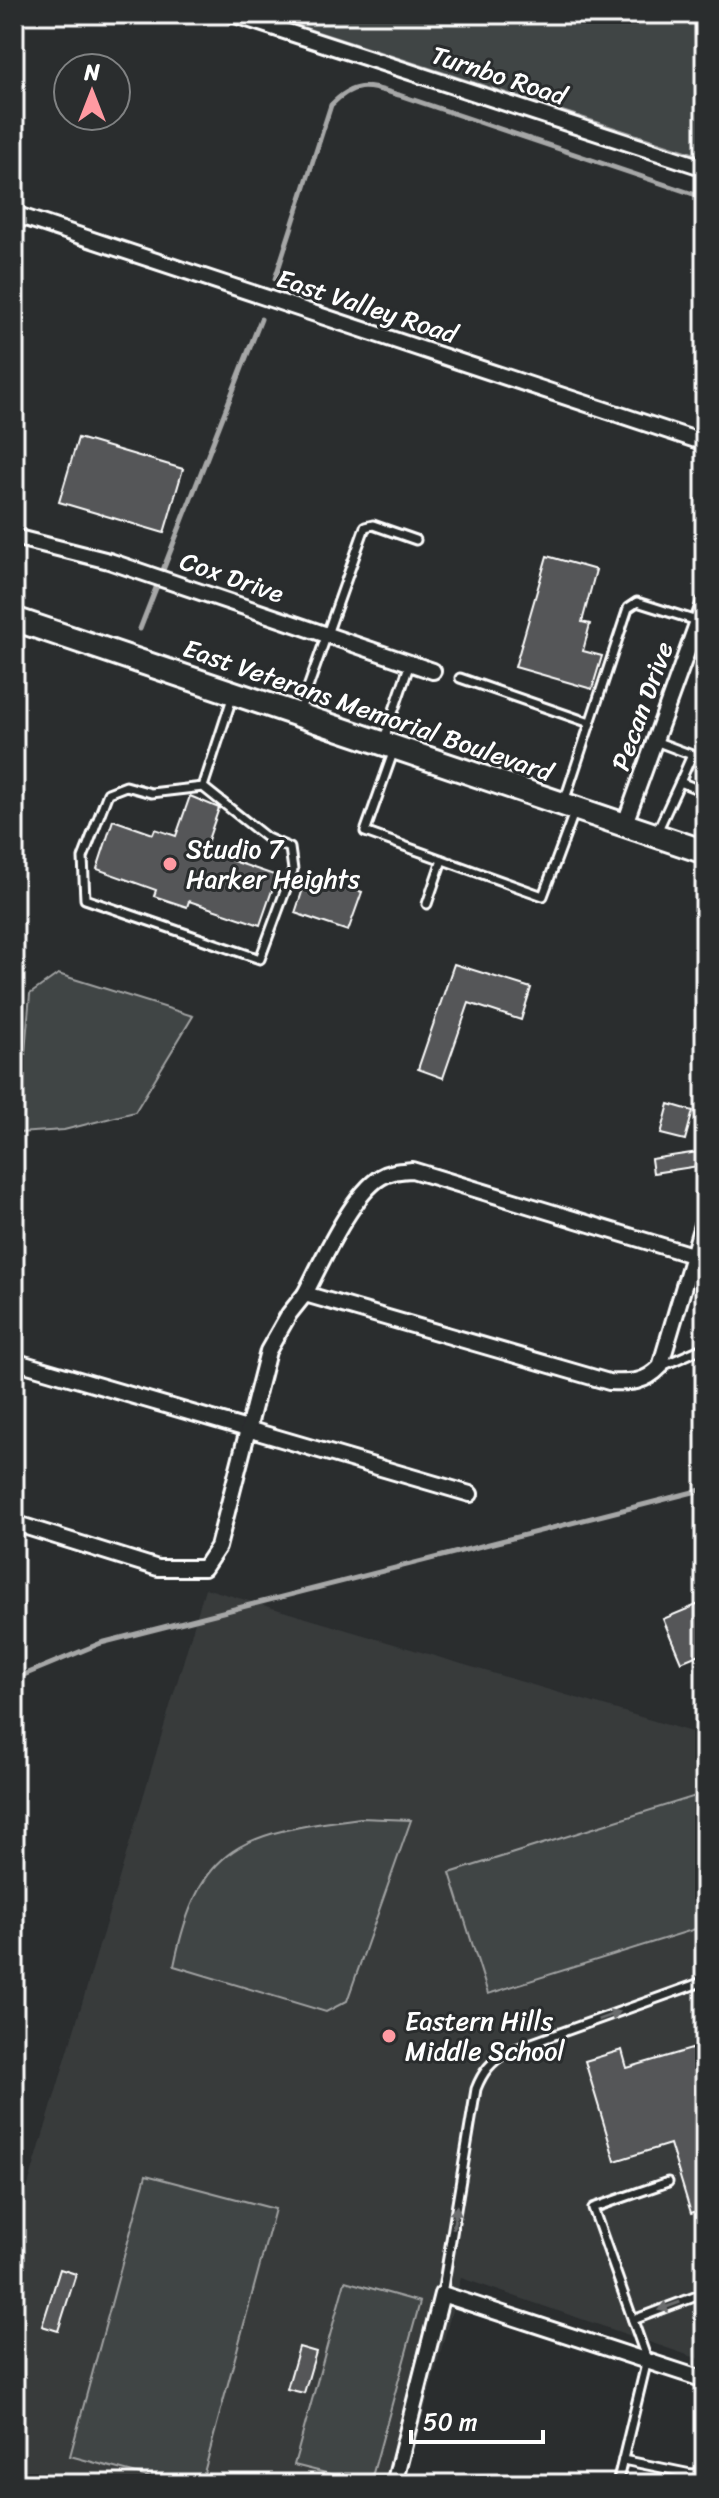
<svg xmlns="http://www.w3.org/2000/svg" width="719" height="2498" font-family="Sriracha,sans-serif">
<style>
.built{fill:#373a3b}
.green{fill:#414445;stroke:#a0a2a2;stroke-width:2}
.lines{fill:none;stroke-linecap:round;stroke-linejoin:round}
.stream{stroke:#a6a7a7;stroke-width:5}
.building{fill:#555758;stroke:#fff;stroke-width:2}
.lane-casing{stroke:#fff;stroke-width:13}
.street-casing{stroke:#fff;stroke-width:20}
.primary-casing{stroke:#fff;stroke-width:28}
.lane{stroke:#2a2d2e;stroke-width:7}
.street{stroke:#2a2d2e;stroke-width:14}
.primary{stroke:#2a2d2e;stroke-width:22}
.oneway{fill:#6a6c6d}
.poi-dot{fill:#ff9aa2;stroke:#2a2d2e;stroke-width:3}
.labels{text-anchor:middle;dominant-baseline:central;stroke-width:6;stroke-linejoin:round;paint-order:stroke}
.street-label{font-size:26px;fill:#fff;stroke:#2a2d2e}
.poi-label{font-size:26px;fill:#fff;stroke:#2a2d2e;text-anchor:start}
</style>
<rect width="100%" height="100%" fill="#2a2d2e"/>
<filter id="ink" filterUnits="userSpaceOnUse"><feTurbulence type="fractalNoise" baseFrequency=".0125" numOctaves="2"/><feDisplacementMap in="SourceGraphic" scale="16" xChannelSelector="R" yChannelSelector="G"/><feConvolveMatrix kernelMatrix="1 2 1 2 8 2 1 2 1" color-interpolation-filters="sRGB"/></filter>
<g filter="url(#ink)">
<polygon class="built" points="205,1588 705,1736 705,2361 461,2278 404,2484 14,2484 14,2233"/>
<g class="green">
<polygon points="262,14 705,14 705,157"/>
<polygon points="58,974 193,1016 135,1112 64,1130 18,1133 30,994"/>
<polygon points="705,1793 705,1926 488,1994 450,1873"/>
<path d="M360,1818L411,1820L347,2001L326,2012L174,1966C199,1842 244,1833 360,1818Z"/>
<polygon points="146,2175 275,2209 201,2484 174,2484 70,2456"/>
<polygon points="345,2281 420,2302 370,2484 294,2465"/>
</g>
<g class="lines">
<g class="stream">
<path d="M275,279L331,105C355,80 368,86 399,95L705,198"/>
<polyline points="140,629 261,319"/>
<polyline points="14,1679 101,1643 705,1489"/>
</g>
</g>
<g class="building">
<polygon points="78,438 183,469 164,533 59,502"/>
<polygon points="547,556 596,570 582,622 590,624 583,651 602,656 592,689 515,667"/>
<polygon points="190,796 219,808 206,846 229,854 227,859 277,876 260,925 189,901 187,907 154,896 156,890 97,869 113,820 153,834 155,829 176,836"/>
<polygon points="308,874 362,892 348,931 295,913"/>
<polygon points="454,964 531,988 521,1020 469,1003 443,1078 418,1069"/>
<polygon points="669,1104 693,1111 685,1140 661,1134"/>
<polygon points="705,1151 705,1165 653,1173 651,1159"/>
<polygon points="699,1604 705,1617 705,1652 681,1662 663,1619"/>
<polygon points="705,2045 705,2209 691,2213 670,2144 615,2161 585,2061 622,2050 627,2068"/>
<polygon points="60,2269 76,2274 58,2331 42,2326"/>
<polygon points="299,2347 316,2352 304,2393 287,2389"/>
</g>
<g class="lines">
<defs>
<g id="lane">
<polyline points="460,678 590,723"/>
<polyline points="299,713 365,527 373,525 416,540"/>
<polyline points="655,741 692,755"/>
<polyline points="383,742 410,663"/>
<polyline points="394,750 365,832 543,896 575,810"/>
<polyline points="680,782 692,755 705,760"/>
<polyline points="203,787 151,793 126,786 108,793 83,858 85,899 260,959 293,870 290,848 267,838 203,787 233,695"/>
<polyline points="565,799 628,608 637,602 697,621"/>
<polyline points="656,834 680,782 705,792"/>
<polyline points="427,904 442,860"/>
<polyline points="662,1366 705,1347"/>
<path d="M442,2294L476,2089C483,2071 491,2062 507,2052L705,1981"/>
<polyline points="633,2320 705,2293"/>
<polyline points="623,2460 691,2474 689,2484"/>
<polyline points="691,2474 705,2473"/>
<polyline points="617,2484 647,2360 593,2208 668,2182"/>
</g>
<g id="street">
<polyline points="232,14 705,168"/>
<polyline points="14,214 705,443"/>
<polyline points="14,537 109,561 433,671"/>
<polyline points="624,826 705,602"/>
<path d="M305,1294C321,1263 352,1194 381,1177C391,1171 401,1171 412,1170L692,1255"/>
<polyline points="14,1361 470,1494"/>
<path d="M14,1523L158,1568H204L218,1547L268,1351L289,1314L305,1294L609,1382C630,1383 645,1383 660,1367L705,1215"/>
<polyline points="394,2484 442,2294 705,2380"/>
</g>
<polyline id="primary" points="14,619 705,852"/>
</defs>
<use href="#lane" class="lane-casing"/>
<use href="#street" class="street-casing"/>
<use href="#primary" class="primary-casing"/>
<use href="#lane" class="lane"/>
<use href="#street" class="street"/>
<use href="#primary" class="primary"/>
</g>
<defs><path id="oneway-solid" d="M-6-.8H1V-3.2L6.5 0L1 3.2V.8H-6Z" transform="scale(2)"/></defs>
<g class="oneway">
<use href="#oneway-solid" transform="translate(609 2016) rotate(-20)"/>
<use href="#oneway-solid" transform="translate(455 2217) rotate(-81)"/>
<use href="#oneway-solid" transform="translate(669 2306) rotate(160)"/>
</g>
</g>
<g class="poi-dot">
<circle cx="170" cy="864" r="8"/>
<circle cx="389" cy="2036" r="8"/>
</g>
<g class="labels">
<g class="street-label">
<text transform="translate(499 75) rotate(18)">Turnbo Road</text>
<text transform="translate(367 306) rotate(18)">East Valley Road</text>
<text transform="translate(232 577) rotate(19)">Cox Drive</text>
<text transform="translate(642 706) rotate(-70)">Pecan Drive</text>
<text transform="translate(368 710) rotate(19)">East Veterans Memorial Boulevard</text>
</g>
<g class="poi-label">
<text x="186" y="849">Studio 7<tspan x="186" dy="30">Harker Heights</tspan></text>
<text x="405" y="2021">Eastern Hills<tspan x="405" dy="30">Middle School</tspan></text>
</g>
</g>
<rect width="719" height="2498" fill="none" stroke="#2a2d2e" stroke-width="48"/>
<rect x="24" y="24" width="671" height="2450" fill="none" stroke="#fff" stroke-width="3" filter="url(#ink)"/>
<g transform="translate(92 92)"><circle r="38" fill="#2a2d2e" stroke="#7f8182" stroke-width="2"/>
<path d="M0-6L14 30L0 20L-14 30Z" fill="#ff9aa2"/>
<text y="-12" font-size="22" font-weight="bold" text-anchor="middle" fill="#ffffff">N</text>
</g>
<path d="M411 2430v12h132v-12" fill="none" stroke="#ffffff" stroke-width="4"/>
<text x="423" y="2430" font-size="24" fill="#ffffff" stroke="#2a2d2e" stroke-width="6" paint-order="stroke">50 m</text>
</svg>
